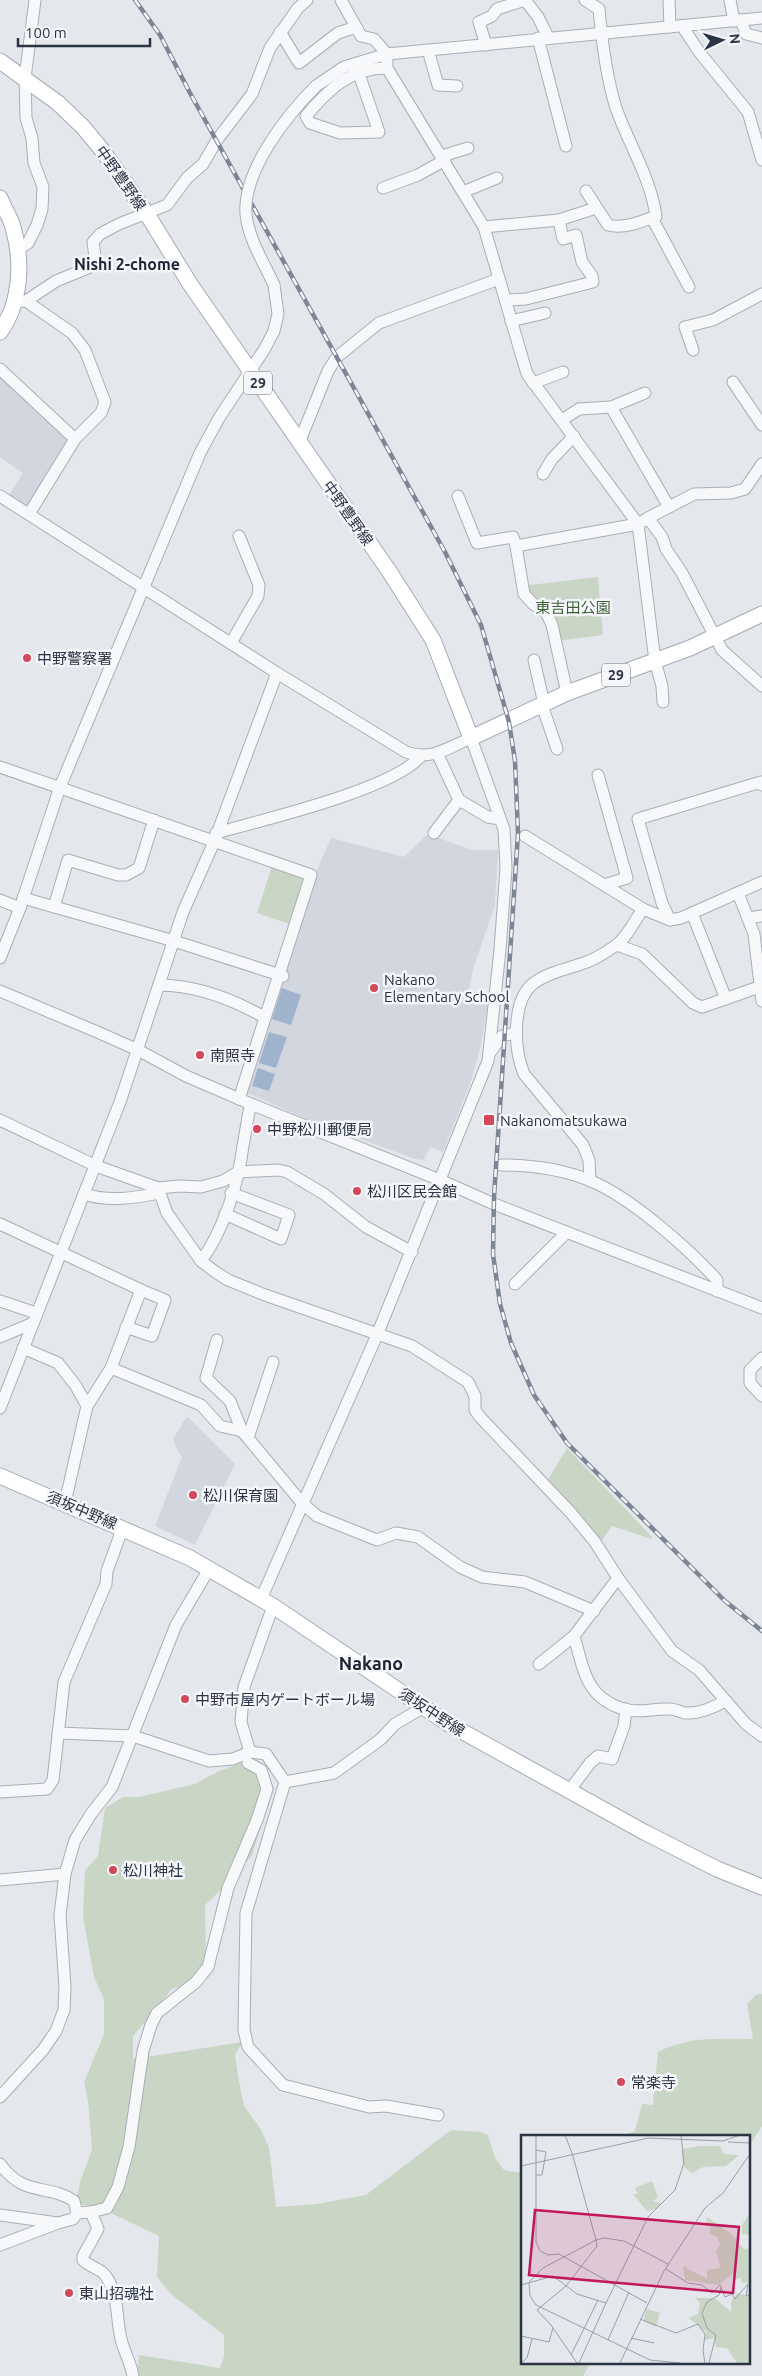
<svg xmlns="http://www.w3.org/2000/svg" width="762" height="2376" font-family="Ubuntu,'Noto Sans JP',sans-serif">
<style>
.built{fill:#d2d6de}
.green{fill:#c9d6c5}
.water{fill:#9fb4cc}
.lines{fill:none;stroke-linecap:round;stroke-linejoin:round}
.minor-casing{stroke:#a9aeb7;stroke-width:13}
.major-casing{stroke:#a3abb8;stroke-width:17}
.minor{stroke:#f7f8fa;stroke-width:11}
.major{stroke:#fff;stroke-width:15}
.rail-casing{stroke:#7d8696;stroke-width:4.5}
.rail{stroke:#f4f6f9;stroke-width:2.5;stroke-dasharray:8;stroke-linecap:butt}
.minor-bridge-casing{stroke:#a9aeb7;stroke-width:13;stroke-linecap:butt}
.minor-bridge{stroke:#f7f8fa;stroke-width:11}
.poi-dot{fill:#d1495b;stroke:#f4f6f9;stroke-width:2}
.labels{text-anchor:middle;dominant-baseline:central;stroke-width:5;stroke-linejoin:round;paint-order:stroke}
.shield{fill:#f4f6f9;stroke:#676e7b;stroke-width:1}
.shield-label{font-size:14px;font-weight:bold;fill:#2b3445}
.street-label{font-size:15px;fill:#2b3445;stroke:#f4f6f9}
.park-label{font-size:15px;fill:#3f6138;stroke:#f4f6f9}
.poi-label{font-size:15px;fill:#2b3445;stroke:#f4f6f9;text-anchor:start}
.neighbourhood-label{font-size:16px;font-weight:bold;fill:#1d2536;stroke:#f4f6f9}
.quarter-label{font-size:18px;font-weight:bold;fill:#1d2536;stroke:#f4f6f9}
.inset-road{fill:none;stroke:#9a9fa9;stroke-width:1}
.view{fill:#c2185b;fill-opacity:0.15;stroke:#c2185b;stroke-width:2.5}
.inset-edge{fill:none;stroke:#2b3445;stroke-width:2.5}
</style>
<rect width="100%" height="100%" fill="#e4e7ec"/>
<g class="built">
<polygon points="0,369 75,439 29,514 6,500 23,473 0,457"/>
<polygon points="428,834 472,850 498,850 495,905 473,969 467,999 488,1004 480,1049 470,1084 443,1152 430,1147 424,1160 415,1159 309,1120 245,1092 314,877 331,838 404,857"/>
<polygon points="187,1416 235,1464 195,1545 155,1526 182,1457 177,1450 173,1439"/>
</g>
<g class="green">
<polygon points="598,577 603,635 556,641 552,625 522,586"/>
<polygon points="272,866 305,877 290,924 257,913"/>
<polygon points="567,1448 652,1537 651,1539 612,1526 601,1542 546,1483"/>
<polygon points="249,1760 264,1766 274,1788 252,1855 233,1878 205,1905 206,1959 198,1981 172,1989 133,2036 133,2059 243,2042 235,2054 238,2076 244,2106 260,2128 269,2147 276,2207 317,2204 366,2195 451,2130 480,2132 488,2135 495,2158 504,2170 522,2173 522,2362 591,2362 583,2376 137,2376 139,2355 220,2368 224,2357 224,2335 171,2294 157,2277 159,2236 96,2206 81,2205 77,2197 80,2182 92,2150 88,2101 84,2082 104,2034 104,1999 94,1977 83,1917 85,1870 98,1856 105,1808 123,1797 139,1797 195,1784 217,1772"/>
<path d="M757,1994H762V2126L748,2148V2136H623L635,2131L642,2104L653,2105L658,2052C688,2036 720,2039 753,2039L747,2004Z"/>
</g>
<g class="water">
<polygon points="282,988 301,995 291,1025 272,1019"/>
<polygon points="269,1032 287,1037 276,1068 259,1063"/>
<polygon points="258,1068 275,1074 269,1091 252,1086"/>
</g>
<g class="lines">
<defs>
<g id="minor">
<polyline points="341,0 361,36 374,39 387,54 387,68 484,227 527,374 638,524 648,518 662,537 666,549 682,573 722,650 762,686"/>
<polyline points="525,0 538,17 548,37"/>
<path d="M585,0L599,9C602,42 606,76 616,108C629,145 650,176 656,216C641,222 624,229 608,225L586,191"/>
<polyline points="669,0 670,27"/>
<polyline points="730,0 734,21"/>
<polyline points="741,20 746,34 762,38"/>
<polyline points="682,26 700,53 748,112 762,160"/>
<polyline points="280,32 299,63 338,33 356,27"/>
<polyline points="538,38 566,146"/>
<polyline points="486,45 479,22 492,16 497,9 525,0"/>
<polyline points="428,50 438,85 457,86"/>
<path d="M359,74L379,132L340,133L310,123L306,116C329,89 350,68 387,68"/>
<polyline points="316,86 344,67 387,54 762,18"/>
<polyline points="442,156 468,148"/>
<polyline points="383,188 418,175 445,160"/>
<polyline points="463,192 497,178"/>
<polyline points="652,218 689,287"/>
<polyline points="484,227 559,220 596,208"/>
<polyline points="17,250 28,243 37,225 42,209 43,187 34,163 32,138 26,118 25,78 35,0"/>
<polyline points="506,300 526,299 593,282 592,276 582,262 576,235 563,239 559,220"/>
<polyline points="26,301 72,333 85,350 105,402 101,413 75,439 29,514"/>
<polyline points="14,302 26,301 56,281 88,268 95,257 93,242 100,234 119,224 167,205 187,178 203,164 217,140 252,94 270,48 298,8 307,0"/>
<polyline points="511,321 545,313"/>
<polyline points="693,350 685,327 713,320 762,294"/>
<polyline points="0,369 75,439"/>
<polyline points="733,382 762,425"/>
<polyline points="533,383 563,372"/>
<polyline points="611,407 645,393"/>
<polyline points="562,420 579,409 611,407 669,507"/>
<polyline points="299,443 328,371 337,357 379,323 499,279"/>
<polyline points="543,474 552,459 574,436"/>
<path d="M0,496L277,673L406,752C431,761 448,748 471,738L504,829L506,868L500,950L488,1061L377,1335L261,1599"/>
<polyline points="458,496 477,543 513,537 516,546 638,524 655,661 662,686 663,702"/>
<polyline points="648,518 694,494 731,493 745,489 762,464"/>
<polyline points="516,546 524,594 533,604 546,612 552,625 567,693"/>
<polyline points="231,643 258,596 259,585 239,536"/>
<polyline points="534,660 544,704"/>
<polyline points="542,705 557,749"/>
<polyline points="437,753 459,800"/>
<polyline points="0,767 311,875 239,1099"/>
<polyline points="598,775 627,878 604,885"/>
<path d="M216,833C262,820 391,790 420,757"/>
<polyline points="434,833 459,800 488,817 500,819"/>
<polyline points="525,836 643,909 670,920 681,918 762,882"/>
<polyline points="738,893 754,934 762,1001"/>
<polyline points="23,898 174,941 283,976"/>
<polyline points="0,900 20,908"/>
<polyline points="54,907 68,860 118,875 126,875 139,868 154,820"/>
<polyline points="692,913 726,999"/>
<polyline points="748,918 762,916"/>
<polyline points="670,920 662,903 638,819 761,782 762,785"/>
<polyline points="617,945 642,954 693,1003 702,1007 759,987"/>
<polyline points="0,958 20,908 60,787 200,453 219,418 264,350 274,331 278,314 274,285"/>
<path d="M159,985C197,985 232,999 264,1017"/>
<polyline points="0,991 95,1031 138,1050 186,1076 251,1104 440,1180 494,1204 762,1308"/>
<polyline points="489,1054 502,1036 515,1033"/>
<polyline points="0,1120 96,1166 158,1188 167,1213 201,1261 214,1271 228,1280 265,1295 412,1346 468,1382 475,1396 475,1410 480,1417 571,1513 595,1542 618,1578 672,1651 699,1670 746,1724 762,1736"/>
<path d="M501,1165C532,1165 562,1169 591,1181C630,1197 688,1248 717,1280V1291"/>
<path d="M590,1181L589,1160L583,1145L524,1074C514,1050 511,1000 534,983C547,973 566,969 581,964C592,961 605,953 615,946C626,939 635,920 643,909"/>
<polyline points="158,1188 180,1186 201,1187 223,1181 238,1172 278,1170 287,1172 324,1194 366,1227 412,1252"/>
<path d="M84,1194C108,1202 135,1198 159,1193"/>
<polyline points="225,1214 281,1239 289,1215 231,1193"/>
<polyline points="0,1224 141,1290 111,1368 87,1406"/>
<path d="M201,1261C224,1230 238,1184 243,1146C246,1131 247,1118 251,1104"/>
<polyline points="515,1284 567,1232"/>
<polyline points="0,1301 36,1313"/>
<polyline points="126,1327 152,1336 165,1300 141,1290"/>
<polyline points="0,1337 33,1323"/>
<polyline points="217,1340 206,1378 230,1401 242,1431 302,1503 317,1516 377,1540 396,1533 418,1537 460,1567 482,1577 525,1582 594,1611"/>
<polyline points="23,1348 58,1363 76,1386 87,1406 65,1503"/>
<polyline points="762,1358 750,1370 750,1383 762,1396"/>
<polyline points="111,1368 201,1405 220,1426 242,1431"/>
<polyline points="0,1408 120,1102 183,912 214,842 277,673"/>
<polyline points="248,1438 273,1362"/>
<path d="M574,1636C584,1671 586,1699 627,1710C641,1713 656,1708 670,1709C675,1709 680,1712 685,1713C700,1714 713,1708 725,1701"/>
<polyline points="539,1664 574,1636 618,1578"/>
<polyline points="58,1733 133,1736 209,1761 233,1759 250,1752 266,1754 285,1782 334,1773 381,1739 395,1724 424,1707"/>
<polyline points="250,1752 241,1722 244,1687 273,1606"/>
<polyline points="285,1782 246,1913 244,2030 248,2047 283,2085 369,2107 386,2106 438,2115"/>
<polyline points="569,1791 590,1763 598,1756 612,1759 624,1726 626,1709"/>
<polyline points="0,1792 47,1789 53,1780 64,1682 106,1584 107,1571 123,1527"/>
<polyline points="0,1880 65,1874"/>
<polyline points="0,2097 43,2050 56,2031 64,2010 65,1987 60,1915 65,1874 75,1840 91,1814 112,1787 176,1625 209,1569"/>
<path d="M0,2164C25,2198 47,2183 74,2201L77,2213L73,2219L58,2223L0,2245"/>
<polyline points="91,2212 107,2208 118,2187 129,2147 143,2051 151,2025 157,2013 196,1982 208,1967 228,1888 257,1820 267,1789 261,1770 248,1763"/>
<path d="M77,2213L91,2212L98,2229L83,2256V2260C89,2267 100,2268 105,2275C119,2293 116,2318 121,2339C124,2352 131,2363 133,2376"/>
<polyline points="0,2215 58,2223"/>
</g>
<g id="major">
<polyline points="0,61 58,103 83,127 102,150 147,214 190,284 389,571 433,640 471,738 567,693 690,648 762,614"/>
<path d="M0,198C4,208 10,217 13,227C23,262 21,303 0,332"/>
<polyline points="0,1476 190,1558 273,1606 447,1723 644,1832 717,1869 762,1887"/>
</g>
</defs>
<use href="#minor" class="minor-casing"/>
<use href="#major" class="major-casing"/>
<use href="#minor" class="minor"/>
<use href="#major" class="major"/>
<defs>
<polyline id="rail" points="135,0 160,35 190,93 445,552 481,625 509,722 515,761 518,833 494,1197 493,1254 500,1304 511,1343 534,1395 567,1443 725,1601 762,1631"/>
</defs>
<use href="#rail" class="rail-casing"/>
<use href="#rail" class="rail"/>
<defs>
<path id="minor-bridge" d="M274,285C264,263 248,238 246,214C243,170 287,115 316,86"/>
</defs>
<use href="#minor-bridge" class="minor-bridge-casing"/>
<use href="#minor-bridge" class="minor-bridge"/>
</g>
<g class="poi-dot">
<circle cx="27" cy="658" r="5"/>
<circle cx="374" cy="988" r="5"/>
<circle cx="200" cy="1055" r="5"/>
<rect x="483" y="1114" width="12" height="12" rx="2.5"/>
<circle cx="257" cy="1129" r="5"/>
<circle cx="357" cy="1191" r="5"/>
<circle cx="193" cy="1495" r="5"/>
<circle cx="185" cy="1699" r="5"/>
<circle cx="113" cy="1870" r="5"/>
<circle cx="621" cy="2082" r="5"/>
<circle cx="69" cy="2293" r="5"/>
</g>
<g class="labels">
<g class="shield">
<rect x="244" y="371.5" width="28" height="23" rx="4"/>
<rect x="602" y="663.5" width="28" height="23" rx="4"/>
</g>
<g class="shield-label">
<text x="258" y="383">29</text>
<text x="616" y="675">29</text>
</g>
<g class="street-label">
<text transform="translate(121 178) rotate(55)">中野豊野線</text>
<text transform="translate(348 513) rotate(55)">中野豊野線</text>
<text transform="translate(82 1510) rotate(23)">須坂中野線</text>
<text transform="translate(432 1712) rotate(33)">須坂中野線</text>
</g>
<g class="park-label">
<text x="573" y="607">東吉田公園</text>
</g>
<g class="poi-label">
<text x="37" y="658">中野警察署</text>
<text x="384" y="979">Nakano<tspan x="384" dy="17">Elementary School</tspan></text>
<text x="210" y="1055">南照寺</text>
<text x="500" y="1120">Nakanomatsukawa</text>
<text x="267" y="1129">中野松川郵便局</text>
<text x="367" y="1191">松川区民会館</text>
<text x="203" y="1495">松川保育園</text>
<text x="195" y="1699">中野市屋内ゲートボール場</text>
<text x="123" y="1870">松川神社</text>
<text x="631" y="2082">常楽寺</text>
<text x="79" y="2293">東山招魂社</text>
</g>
<g class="neighbourhood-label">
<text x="127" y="264">Nishi 2-chome</text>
</g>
<g class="quarter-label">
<text x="371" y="1663">Nakano</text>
</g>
</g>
<g transform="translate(521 2135)">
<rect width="229" height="229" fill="#e4e7ec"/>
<path d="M179,11H199L203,19L218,20L205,31L182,32L171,38L162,31L161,14ZM131,46L137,62L132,66L141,68L135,74L126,76L112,59H117L114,53ZM229,78V100L221,99V90ZM186,82L208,97L223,114L229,113V149L220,147V142L212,146L213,139H211L198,150L164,145L162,131L186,144V135L200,133L195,117L199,109L196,102L189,99V91L185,90ZM217,158L229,161V228H216L206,213L195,212L193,203L184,205L185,197L168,183L177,179L179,168L174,163H194L210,177V166ZM126,174L139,178L135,192L122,186Z" fill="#c9d6c5"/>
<path class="inset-road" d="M15,0V40H21L25,17L15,15M44,0L51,18M207,7L229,8M0,31L127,3L202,6L219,0M15,40V107L19,116L27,120L38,119L126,168M145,134L167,148L181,150L191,158L199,150L204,162L211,159L214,164L227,149L225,161L229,159M8,147L22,133L75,105L51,18M8,148L9,161L15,170L129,225L159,228M0,150L32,141L56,159L85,168L58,228M45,151L76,111L75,105L83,103L103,106L147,129M85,168L127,82L154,55L163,28L160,0M16,175L30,190L56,228M16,175L45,151M119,184L155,198L177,189L184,199L182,216L184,228M0,201L28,207L32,193M110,203L133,208M87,205L108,157M50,220L77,165M0,228L6,223L11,204M99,228L143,136L184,73L202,58L229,19M188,228L195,200L186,193L181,178L186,167L198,160L200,153"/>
<path class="view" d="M14,75L218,92L212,158L8,140Z"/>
<rect width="229" height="229" class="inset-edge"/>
</g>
<g transform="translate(722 40) rotate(85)" stroke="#f4f6f9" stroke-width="4" paint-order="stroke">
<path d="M0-4L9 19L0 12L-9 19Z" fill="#2b3445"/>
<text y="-8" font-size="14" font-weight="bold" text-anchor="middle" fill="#2b3445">N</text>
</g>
<path d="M18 38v8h132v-8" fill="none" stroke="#2b3445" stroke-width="2.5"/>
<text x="25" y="38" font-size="15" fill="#2b3445" stroke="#f4f6f9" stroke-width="4" paint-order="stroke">100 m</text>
</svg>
